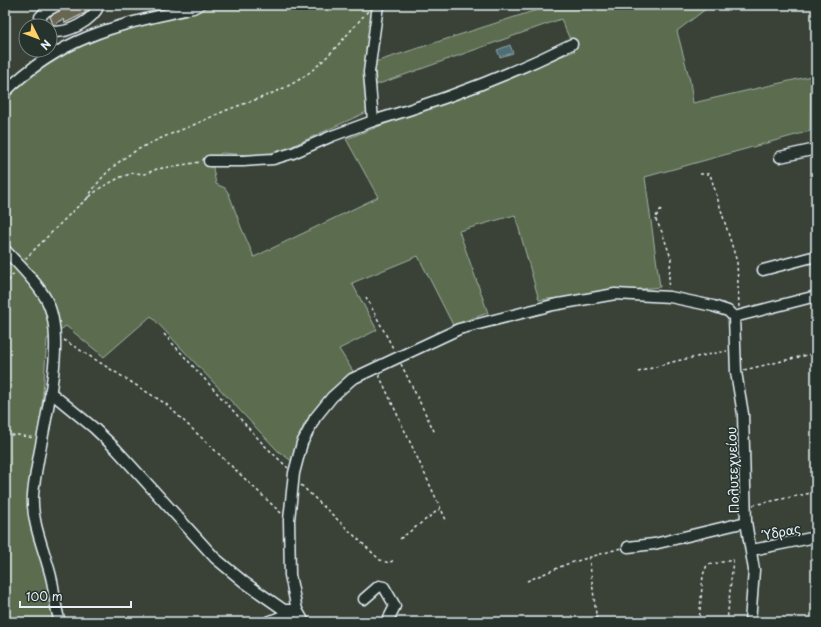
<svg xmlns="http://www.w3.org/2000/svg" width="821" height="627" font-family="'Playpen Sans',sans-serif">
<style>
.green{fill:#5b6d50;stroke:#a2afa4}
.water{fill:#4e6e75;stroke:#8ca2a9}
.building{fill:#676551;stroke:#e8f1f8}
.lines{fill:none;stroke-linecap:round;stroke-linejoin:round}
.minor-casing{stroke:#e8f1f8;stroke-width:13}
.path{stroke:#e8f1f8;stroke-width:1.5;stroke-dasharray:3 3;stroke-linecap:butt}
.minor{stroke:#26332d;stroke-width:10}
.labels{text-anchor:middle;dominant-baseline:central;stroke-width:3;stroke-linejoin:round;paint-order:stroke}
.street-label{font-size:13px;fill:#e8f1f8;stroke:#26332d}
</style>
<rect width="100%" height="100%" fill="#3a4238"/>
<filter id="ink" filterUnits="userSpaceOnUse"><feTurbulence type="fractalNoise" baseFrequency=".025" numOctaves="2"/><feDisplacementMap in="SourceGraphic" scale="8" xChannelSelector="R" yChannelSelector="G"/><feConvolveMatrix kernelMatrix="1 2 1 2 8 2 1 2 1" color-interpolation-filters="sRGB"/></filter>
<g filter="url(#ink)">
<path class="green" d="M206,5H374L366,55L365,77L369,111L279,152L261,156L221,153L212,163L216,184L225,188L229,194L241,227L254,257L378,197L346,139L575,51L561,19L376,85L375,62L552,5H711L677,31L690,81L693,103L811,76L810,131L645,177L660,287L539,300L515,215L459,231L488,313L453,325L418,256L352,283L377,330L339,349L354,373L326,399L304,424L293,462L278,451L151,316L104,357L66,326L47,339L34,515L59,622H5V100C65,42 118,31 196,11Z"/>
<polygon class="water" points="510,45 513,53 500,57 497,50"/>
<polygon class="building" points="75,5 88,5 90,8 87,12 65,23 64,19 53,25 50,16 64,8 65,10"/>
<g class="lines">
<defs>
<g id="minor">
<path d="M378,5L369,72L373,121C441,101 508,76 572,44"/>
<polyline points="41,26 40,17 46,11 58,5"/>
<path d="M50,31C66,35 93,21 99,5"/>
<path d="M5,92C61,36 118,25 193,8L199,5"/>
<polyline points="780,157 816,149"/>
<polyline points="209,161 243,161 273,159 293,153 332,136 373,121"/>
<path d="M5,250C19,265 36,281 46,299C71,344 37,443 33,495C31,524 46,553 52,581C55,595 55,608 60,622"/>
<polyline points="763,270 816,256"/>
<polyline points="734,317 736,372 743,414 746,522 754,570 750,622"/>
<polyline points="734,317 816,296"/>
<polyline points="50,392 94,428 116,449 215,558 244,582 284,610 297,610"/>
<polyline points="628,547 654,544 746,522"/>
<polyline points="752,550 816,537"/>
<polyline points="364,599 379,586 384,587 395,606 387,622"/>
<polyline points="268,622 293,612"/>
<polyline points="304,622 297,610 290,575 289,520 294,473 302,443 315,418 332,397 352,379 459,329 553,305 615,294 670,297 713,306 728,311 734,317"/>
</g>
</defs>
<use href="#minor" class="minor-casing"/>
<g class="path">
<polyline points="700,174 710,174 737,262 739,307"/>
<path d="M87,199C111,157 148,143 191,126C203,121 215,115 227,110C251,101 275,94 297,81C325,64 346,35 368,11"/>
<polyline points="661,209 655,218 662,232 671,258 668,288"/>
<polyline points="25,259 75,209 100,188 121,177 133,173 145,174 157,169 200,162"/>
<polyline points="5,286 14,273"/>
<polyline points="366,297 394,350"/>
<polyline points="164,334 263,444 288,468"/>
<polyline points="64,340 166,404 282,514"/>
<polyline points="401,364 435,433"/>
<polyline points="744,370 816,353"/>
<polyline points="638,372 676,361 727,351"/>
<polyline points="379,375 447,522"/>
<polyline points="5,435 18,435 34,438"/>
<polyline points="301,485 380,560 389,563 394,560"/>
<polyline points="753,505 816,492"/>
<polyline points="400,539 441,508"/>
<polyline points="589,557 597,622"/>
<polyline points="527,581 567,564 621,548"/>
<polyline points="699,622 703,575 707,565 733,560 727,622"/>
</g>
<use href="#minor" class="minor"/>
</g>
</g>
<g class="labels">
<g class="street-label">
<text transform="translate(732 470) rotate(-92)">Πολυτεχνείου</text>
<text transform="translate(782 531) rotate(-11)">Ύδρας</text>
</g>
</g>
<rect width="821" height="627" fill="none" stroke="#26332d" stroke-width="20"/>
<rect x="10" y="10" width="801" height="607" fill="none" stroke="#e8f1f8" stroke-width="1.5" filter="url(#ink)"/>
<g transform="translate(38 38) rotate(132)"><circle r="19" fill="#26332d" stroke="#747f7e"/>
<path d="M0-3L7 15L0 10L-7 15Z" fill="#ffd166"/>
<text y="-6" font-size="11" font-weight="bold" text-anchor="middle" fill="#e8f1f8">N</text>
</g>
<path d="M20 601v6h111v-6" fill="none" stroke="#e8f1f8" stroke-width="2"/>
<text x="26" y="601" font-size="12" fill="#e8f1f8" stroke="#26332d" stroke-width="3" paint-order="stroke">100 m</text>
</svg>
